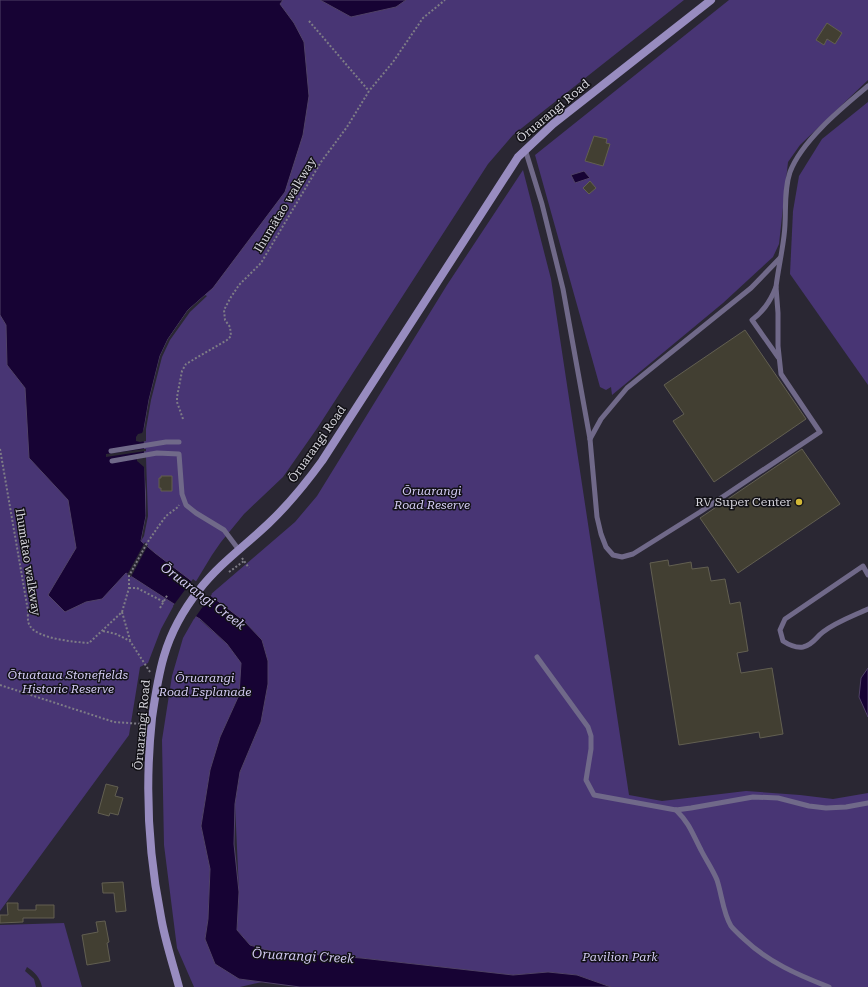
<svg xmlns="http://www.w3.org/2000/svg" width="868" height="987" font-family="'Roboto Serif',serif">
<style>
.green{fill:#483574}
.water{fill:#170334;stroke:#504267}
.pier{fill:#2a2733}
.building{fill:#423f32;stroke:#625f51}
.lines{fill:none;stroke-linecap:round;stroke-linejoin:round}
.path{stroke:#7e7c86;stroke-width:2;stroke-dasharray:2 2;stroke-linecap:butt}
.lane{stroke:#706989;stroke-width:5}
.secondary{stroke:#988cc0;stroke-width:8}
.poi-dot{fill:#d1b736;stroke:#121116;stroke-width:1.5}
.labels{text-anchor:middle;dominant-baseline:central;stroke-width:3;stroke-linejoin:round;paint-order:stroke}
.street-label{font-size:12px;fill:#d6d5dd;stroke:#121116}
.park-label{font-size:12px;font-style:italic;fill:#d4ccf4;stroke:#121116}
.poi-label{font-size:12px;fill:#d6d5dd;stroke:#121116;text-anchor:end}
.water-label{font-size:13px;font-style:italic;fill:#d2c9f2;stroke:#121116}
</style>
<rect width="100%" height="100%" fill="#2a2733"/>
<g class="green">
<polygon points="0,0 684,0 513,135 488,164 318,427 283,477 244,514 221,542 212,555 195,583 210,595 295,522 317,496 447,285 523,170 551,279 629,795 662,801 746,791 800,795 833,799 868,793 868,987 611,987 577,975 548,972 513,975 361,958 270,951 250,945 237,930 239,892 235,804 240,772 261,722 268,684 268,661 262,640 244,621 200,620 227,644 242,663 239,695 220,737 210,770 201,826 210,869 208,919 205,939 239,979 262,982 240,987 194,987 177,948 164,845 162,740 172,676 183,638 195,617 174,605 161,629 148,663 140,667 129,735 0,911"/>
<polygon points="729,0 868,0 868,80 800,145 788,162 779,244 773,257 723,303 612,395 611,387 606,390 600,387 535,155"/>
<polygon points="868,102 868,385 790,274 793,211 799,176 822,139"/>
<path d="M64,923L82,987H42C40,978 35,972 27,967L25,971L34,979L36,987H0V925Z"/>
</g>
<g class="water">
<polygon points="0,0 283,0 280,4 294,23 304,42 309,96 303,135 285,192 213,288 188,310 168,339 160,356 149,400 144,429 146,516 141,541 155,553 244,621 262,640 268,661 268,684 261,722 240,772 235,804 234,844 239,892 237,930 250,945 270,951 361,958 513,975 548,972 577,975 611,987 300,987 239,979 215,964 205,939 208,919 210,869 201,826 210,770 220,737 239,695 241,663 227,644 200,619 174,604 126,573 102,599 86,602 65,612 48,595 76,548 68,500 29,458 25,388 7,365 6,325 0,315"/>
<polygon points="320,0 406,0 396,7 351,17"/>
<polygon points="584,171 590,178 575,183 571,175"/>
<polygon points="868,668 868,717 859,697 861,678"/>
</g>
<g class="pier">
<polygon points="205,295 207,296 190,312 170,340 162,357 151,400 146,429 146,441 140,442 136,441 136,437 138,434 142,433 144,429 149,400 160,356 168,339 188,310"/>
<polygon points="143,449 146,449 146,451 106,457 106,454"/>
<polygon points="146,457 148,516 144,536 141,541 146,516 146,491 144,467 137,461 137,459"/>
<polygon points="145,542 148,545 131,577 127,575"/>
<polygon points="193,579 212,594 194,619 173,606"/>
</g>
<g class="building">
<polygon points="827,23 842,33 835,44 827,39 824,45 816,40"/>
<polygon points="594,136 607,139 606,143 610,144 603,166 585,161"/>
<polygon points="590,181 596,188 589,194 583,188"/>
<polygon points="745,330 806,419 714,482 673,421 684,414 664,385"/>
<polygon points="802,449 840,504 738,573 700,518"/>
<polygon points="161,476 172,476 172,491 161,491 161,488 159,488 159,478 161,478"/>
<polygon points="668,560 669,566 691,562 692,569 708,567 711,581 725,579 730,604 740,602 748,651 737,653 741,673 772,668 783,734 760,738 759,732 679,745 650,563"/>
<polygon points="106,784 118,787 115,796 123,798 118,815 110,813 109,816 98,813"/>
<polygon points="123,882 126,911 116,912 114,893 103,893 102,883"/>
<polygon points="7,903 18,903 18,910 36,910 36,905 54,905 54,918 23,918 23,922 0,923 0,915 8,915"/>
<polygon points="105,921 109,942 107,943 110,961 87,965 82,935 98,932 96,922"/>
</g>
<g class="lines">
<g class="path">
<polyline points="309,21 369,91"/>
<polyline points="183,419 177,402 177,397 182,371 186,364 227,340 231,336 230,327 225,320 224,310 231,297 239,285 261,263 321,162 347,127 369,91 393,62 423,18 445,0"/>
<path d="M0,449L28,611C28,615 27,622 30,626C38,639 75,642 89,643L122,612L129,588V576L147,543L158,527L166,516L178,507L179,505"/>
<polyline points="242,558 249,568"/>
<polyline points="229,572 244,561"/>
<polyline points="129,588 137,588 164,602"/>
<polyline points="160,608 168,594"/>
<polyline points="122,612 130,640"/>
<polyline points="103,631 116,634 130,641 150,672"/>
<polyline points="0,685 114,722 142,724"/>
</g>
<g class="lane">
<polyline points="525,149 542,204 563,289 590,439 597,517 601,534 606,547 613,555 622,557 633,554 700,512 820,432 781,374 778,346 778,313 776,287"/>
<path d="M778,357L752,320C763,312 771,300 776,287C778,270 782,253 784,236C787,214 783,193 790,172C802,140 843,107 868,86"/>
<polyline points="590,439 601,419 627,388 751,288 780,258"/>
<polyline points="111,451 166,442 179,442"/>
<polyline points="112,461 157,453 179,454 182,494 186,505 196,513 224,530 239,550"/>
<path d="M868,575L863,566L785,619L780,630L783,641C789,645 795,648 803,647C813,645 816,637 823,632C836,622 853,616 868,609"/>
<polyline points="537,657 588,727 591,736 591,749 586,780 594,795 676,810 691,808 753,797 778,798 809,806 826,808 846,807 868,803"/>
<path d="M676,810C690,824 692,833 701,850C706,860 713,870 717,880C722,895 723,913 731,926C735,931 740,935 744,939C768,962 798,975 829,987"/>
</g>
<path class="secondary" d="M179,987C173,964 165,941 161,917C148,852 145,784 152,718C155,697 158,676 164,656C171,632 184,609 199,590C219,564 246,545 269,523C289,504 306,483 322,461L518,157L553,124L711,0"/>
</g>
<circle class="poi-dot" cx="799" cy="502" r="4"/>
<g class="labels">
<g class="street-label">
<text transform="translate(553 111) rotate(-40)">Ōruarangi Road</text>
<text transform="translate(285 205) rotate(-59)">Ihumātao walkway</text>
<text transform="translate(317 444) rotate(-55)">Ōruarangi Road</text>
<text transform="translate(28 562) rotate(81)">Ihumātao walkway</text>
<text transform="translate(142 725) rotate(-85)">Ōruarangi Road</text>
</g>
<g class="park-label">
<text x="432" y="491">Ōruarangi<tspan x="432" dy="14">Road Reserve</tspan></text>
<text x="68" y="675">Ōtuataua Stonefields<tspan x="68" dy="14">Historic Reserve</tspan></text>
<text x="205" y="678">Ōruarangi<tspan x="205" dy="14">Road Esplanade</tspan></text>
<text x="620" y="957">Pavilion Park</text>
</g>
<g class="poi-label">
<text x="791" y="502">RV Super Center</text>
</g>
<g class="water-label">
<text transform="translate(203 596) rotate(37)">Ōruarangi Creek</text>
<text transform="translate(303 956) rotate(3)">Ōruarangi Creek</text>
</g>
</g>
</svg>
